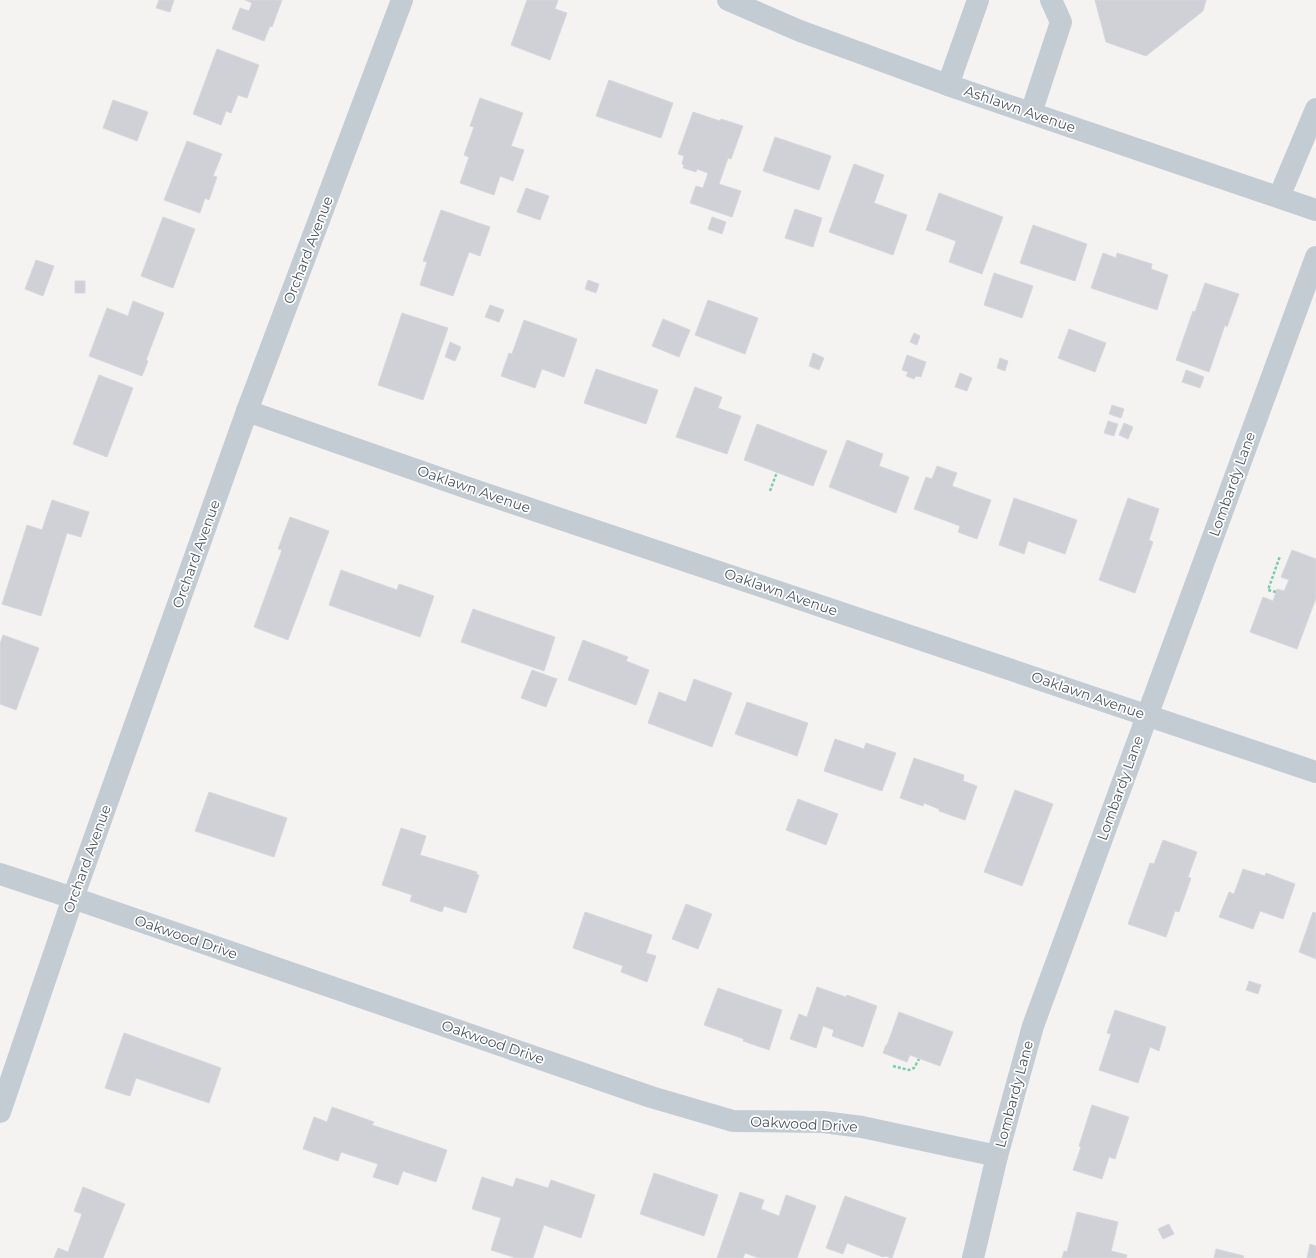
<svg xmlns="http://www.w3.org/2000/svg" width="1316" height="1258" font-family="Montserrat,sans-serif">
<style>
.building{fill:#cfd1d6;stroke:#d6d8dd}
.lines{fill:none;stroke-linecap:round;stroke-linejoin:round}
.path{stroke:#7bceaa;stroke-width:2.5;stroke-dasharray:3 2;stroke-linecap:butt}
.minor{stroke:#c4ccd3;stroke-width:22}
.labels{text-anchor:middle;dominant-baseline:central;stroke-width:3.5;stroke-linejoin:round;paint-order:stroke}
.street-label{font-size:14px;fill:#4a5460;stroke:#fff}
</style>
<rect width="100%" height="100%" fill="#f4f3f2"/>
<g class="building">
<polygon points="159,0 174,0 170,12 156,8"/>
<polygon points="245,0 282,0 272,27 270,26 264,41 232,29 240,8 249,11 252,3"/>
<polygon points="527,0 558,0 555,9 567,13 550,60 511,45"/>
<polygon points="1095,0 1206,0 1203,11 1146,56 1106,42"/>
<polygon points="217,49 259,65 247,98 238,95 231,113 226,111 221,125 193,114"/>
<polygon points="609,80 673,103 661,138 596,116"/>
<polygon points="480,98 523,113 511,146 524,150 513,181 500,176 494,195 460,183 469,157 464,155 474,127 470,126"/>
<polygon points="113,100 148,112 137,141 103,128"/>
<polygon points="693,112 720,121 721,119 743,126 731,159 728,158 719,184 741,191 732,217 690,203 696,186 703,188 708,173 697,169 696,172 683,168 684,165 682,164 684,156 678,154"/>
<polygon points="775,137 831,156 819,190 763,171"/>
<polygon points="187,141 222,154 213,176 217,177 209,200 205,198 200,213 164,200"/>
<polygon points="854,164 884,175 874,203 907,215 893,255 829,232"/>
<polygon points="526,188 549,196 540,220 517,212"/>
<polygon points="939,193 1003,217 982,274 949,262 956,241 926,230"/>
<polygon points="795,209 822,218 813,247 785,238"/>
<polygon points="441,210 490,227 480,256 469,252 453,296 420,285 427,262 423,261"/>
<polygon points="163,217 195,229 173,288 141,276"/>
<polygon points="712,217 726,222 722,234 708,229"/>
<polygon points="1033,225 1087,244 1075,281 1020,263"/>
<polygon points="1103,253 1116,258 1117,253 1152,264 1151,269 1168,275 1157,310 1091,288"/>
<polygon points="36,260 54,266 43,296 25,289"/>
<polygon points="994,273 1033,286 1022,318 984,305"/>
<polygon points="588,280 599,284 596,293 585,289"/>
<rect x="75" y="281" width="10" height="12"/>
<polygon points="1205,283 1239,294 1227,327 1225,325 1209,372 1176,360 1193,311 1195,312"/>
<polygon points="708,300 758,318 745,354 695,335"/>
<polygon points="133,301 164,313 146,360 148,361 142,376 89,356 107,308 128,316"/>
<polygon points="490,305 504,310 499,322 485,317"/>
<polygon points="402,313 448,328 423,400 378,385"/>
<polygon points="663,319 690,330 679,357 652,346"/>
<polygon points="524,320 577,339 564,377 542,369 535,388 501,376 509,353 512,354"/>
<polygon points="1069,329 1106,343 1095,372 1058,358"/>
<polygon points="914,333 920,336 917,345 910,342"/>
<polygon points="450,342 461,347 455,361 445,357"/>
<polygon points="813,353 824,358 819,370 809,366"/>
<polygon points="907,355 926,362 921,377 916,376 914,379 906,376 908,372 902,370"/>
<polygon points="1000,358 1008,361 1005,371 997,368"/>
<polygon points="596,369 658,390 646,424 584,403"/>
<polygon points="1186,370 1204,377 1200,388 1182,382"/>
<polygon points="960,373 972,378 967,391 955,387"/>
<polygon points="99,375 133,388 107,457 73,444"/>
<polygon points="695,387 722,397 718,408 741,416 727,454 676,437"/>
<polygon points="1112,405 1124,409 1121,418 1109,414"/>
<polygon points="1108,421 1118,424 1114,436 1104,433"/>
<polygon points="1124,423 1133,427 1128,439 1119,435"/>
<polygon points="757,424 827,451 813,486 744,460"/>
<polygon points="847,440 883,454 879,466 909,477 896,513 829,487"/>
<polygon points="937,466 957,473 952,486 991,500 977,539 958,532 960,526 914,509 926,477 932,479"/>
<polygon points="1014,498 1077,520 1065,554 1028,541 1024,554 999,545"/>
<polygon points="1128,498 1159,509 1149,540 1153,542 1135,593 1099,580"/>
<polygon points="52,500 89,512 81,537 67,533 41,616 2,604 27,525 42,530"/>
<polygon points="290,517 329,531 288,640 254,627 282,550 278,549"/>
<polygon points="1292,550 1316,559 1316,598 1297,649 1250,632 1263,597 1273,601 1277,589 1284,591 1289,580 1281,577"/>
<polygon points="341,570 397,590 399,584 434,596 420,637 329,605"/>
<polygon points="473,609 555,637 544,671 461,642"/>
<polygon points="3,635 39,648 16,710 0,704 0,644"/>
<polygon points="583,640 628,657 626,661 649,670 636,705 568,680"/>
<polygon points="532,670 557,679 546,707 521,698"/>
<polygon points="694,679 732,693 712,747 648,723 659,692 686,702"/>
<polygon points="747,702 808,723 797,756 735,734"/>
<polygon points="835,739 864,749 866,743 896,753 882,791 824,771"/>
<polygon points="914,758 964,775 963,781 977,786 965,820 939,811 939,809 924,803 923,806 900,798"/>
<polygon points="1015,790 1053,804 1022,886 984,872"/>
<polygon points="209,792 287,818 274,857 195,831"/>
<polygon points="798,799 838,814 826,845 786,830"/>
<polygon points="401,828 426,836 420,855 477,872 476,874 479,875 466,913 444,906 442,912 410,901 412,895 382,885"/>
<polygon points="1163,840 1197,852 1188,877 1191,878 1179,912 1175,911 1166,937 1128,924 1150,863 1154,864"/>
<polygon points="1243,869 1265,876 1266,873 1295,884 1283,919 1260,911 1253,929 1219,917 1229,892 1234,894"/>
<polygon points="686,904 712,914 698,949 672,939"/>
<polygon points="585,912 652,935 646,953 656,956 647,982 621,972 623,966 573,948"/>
<polygon points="1313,912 1316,913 1316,959 1299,952"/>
<polygon points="1249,981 1261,985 1258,994 1246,990"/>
<polygon points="817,987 846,997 847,995 877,1006 863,1047 832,1036 834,1030 823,1026 816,1048 790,1039 799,1014 807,1017"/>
<polygon points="718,988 782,1010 769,1050 743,1041 744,1039 704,1025"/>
<polygon points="1115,1010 1166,1027 1159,1051 1150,1047 1138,1083 1099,1070 1111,1034 1107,1033"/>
<polygon points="899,1012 953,1032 940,1066 910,1055 907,1062 883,1053 886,1045 887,1045"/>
<polygon points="124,1033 221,1068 209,1103 136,1078 130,1096 105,1088"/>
<polygon points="1092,1105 1129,1117 1115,1159 1109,1157 1102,1179 1073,1170 1081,1147 1079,1146"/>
<polygon points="332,1107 374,1122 372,1125 447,1150 436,1182 403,1171 398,1185 373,1177 378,1164 341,1152 338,1161 303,1149 314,1117 327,1122"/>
<polygon points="654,1173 718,1195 704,1236 640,1214"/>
<polygon points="482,1177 513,1187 516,1178 548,1188 551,1180 595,1195 581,1238 544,1225 533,1258 516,1258 491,1250 501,1218 472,1209"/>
<polygon points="83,1187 125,1204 103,1258 54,1258 58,1248 68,1252 82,1214 74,1211"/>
<polygon points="740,1192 764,1200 761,1209 779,1216 786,1195 816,1206 797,1258 759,1258 745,1253 743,1258 717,1258"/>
<polygon points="845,1196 906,1218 892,1258 885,1256 883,1257 847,1243 843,1254 826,1248"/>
<polygon points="1077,1212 1118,1222 1111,1251 1127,1255 1126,1258 1062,1258 1064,1251 1067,1252"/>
<polygon points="1169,1224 1174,1234 1163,1239 1158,1229"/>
<polygon points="1310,1244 1316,1246 1316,1258 1307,1258"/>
<polygon points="1216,1249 1244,1256 1243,1258 1214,1258"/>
</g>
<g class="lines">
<g class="path">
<polyline points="770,491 777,472"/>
<polyline points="1276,592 1268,590 1280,556"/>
<polyline points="893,1066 909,1070 914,1068 919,1059"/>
</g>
<g class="minor">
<polyline points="728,0 800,31 948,85 1316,210"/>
<polyline points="948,85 978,0"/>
<polyline points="1031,113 1061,22 1051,0"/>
<polyline points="1279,197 1316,109"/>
<polyline points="247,411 462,486 1316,772"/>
<polyline points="0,874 73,898 651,1097 733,1121 823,1122 862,1127 997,1156"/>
<polyline points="0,1112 73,898 247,411 402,0"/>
<polyline points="973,1258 997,1156 1033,1026 1316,257"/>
</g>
</g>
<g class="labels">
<g class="street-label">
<text transform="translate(1020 109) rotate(19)">Ashlawn Avenue</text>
<text transform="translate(308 250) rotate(-69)">Orchard Avenue</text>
<text transform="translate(1232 484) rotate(-70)">Lombardy Lane</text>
<text transform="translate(474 489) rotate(19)">Oaklawn Avenue</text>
<text transform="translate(196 554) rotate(-70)">Orchard Avenue</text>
<text transform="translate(781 592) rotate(19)">Oaklawn Avenue</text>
<text transform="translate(1088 695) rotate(19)">Oaklawn Avenue</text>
<text transform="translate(1120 788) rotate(-70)">Lombardy Lane</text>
<text transform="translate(87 859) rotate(-70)">Orchard Avenue</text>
<text transform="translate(186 937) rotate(19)">Oakwood Drive</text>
<text transform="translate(493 1042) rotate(19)">Oakwood Drive</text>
<text transform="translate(1014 1094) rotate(-75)">Lombardy Lane</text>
<text transform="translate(804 1124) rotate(3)">Oakwood Drive</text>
</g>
</g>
</svg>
